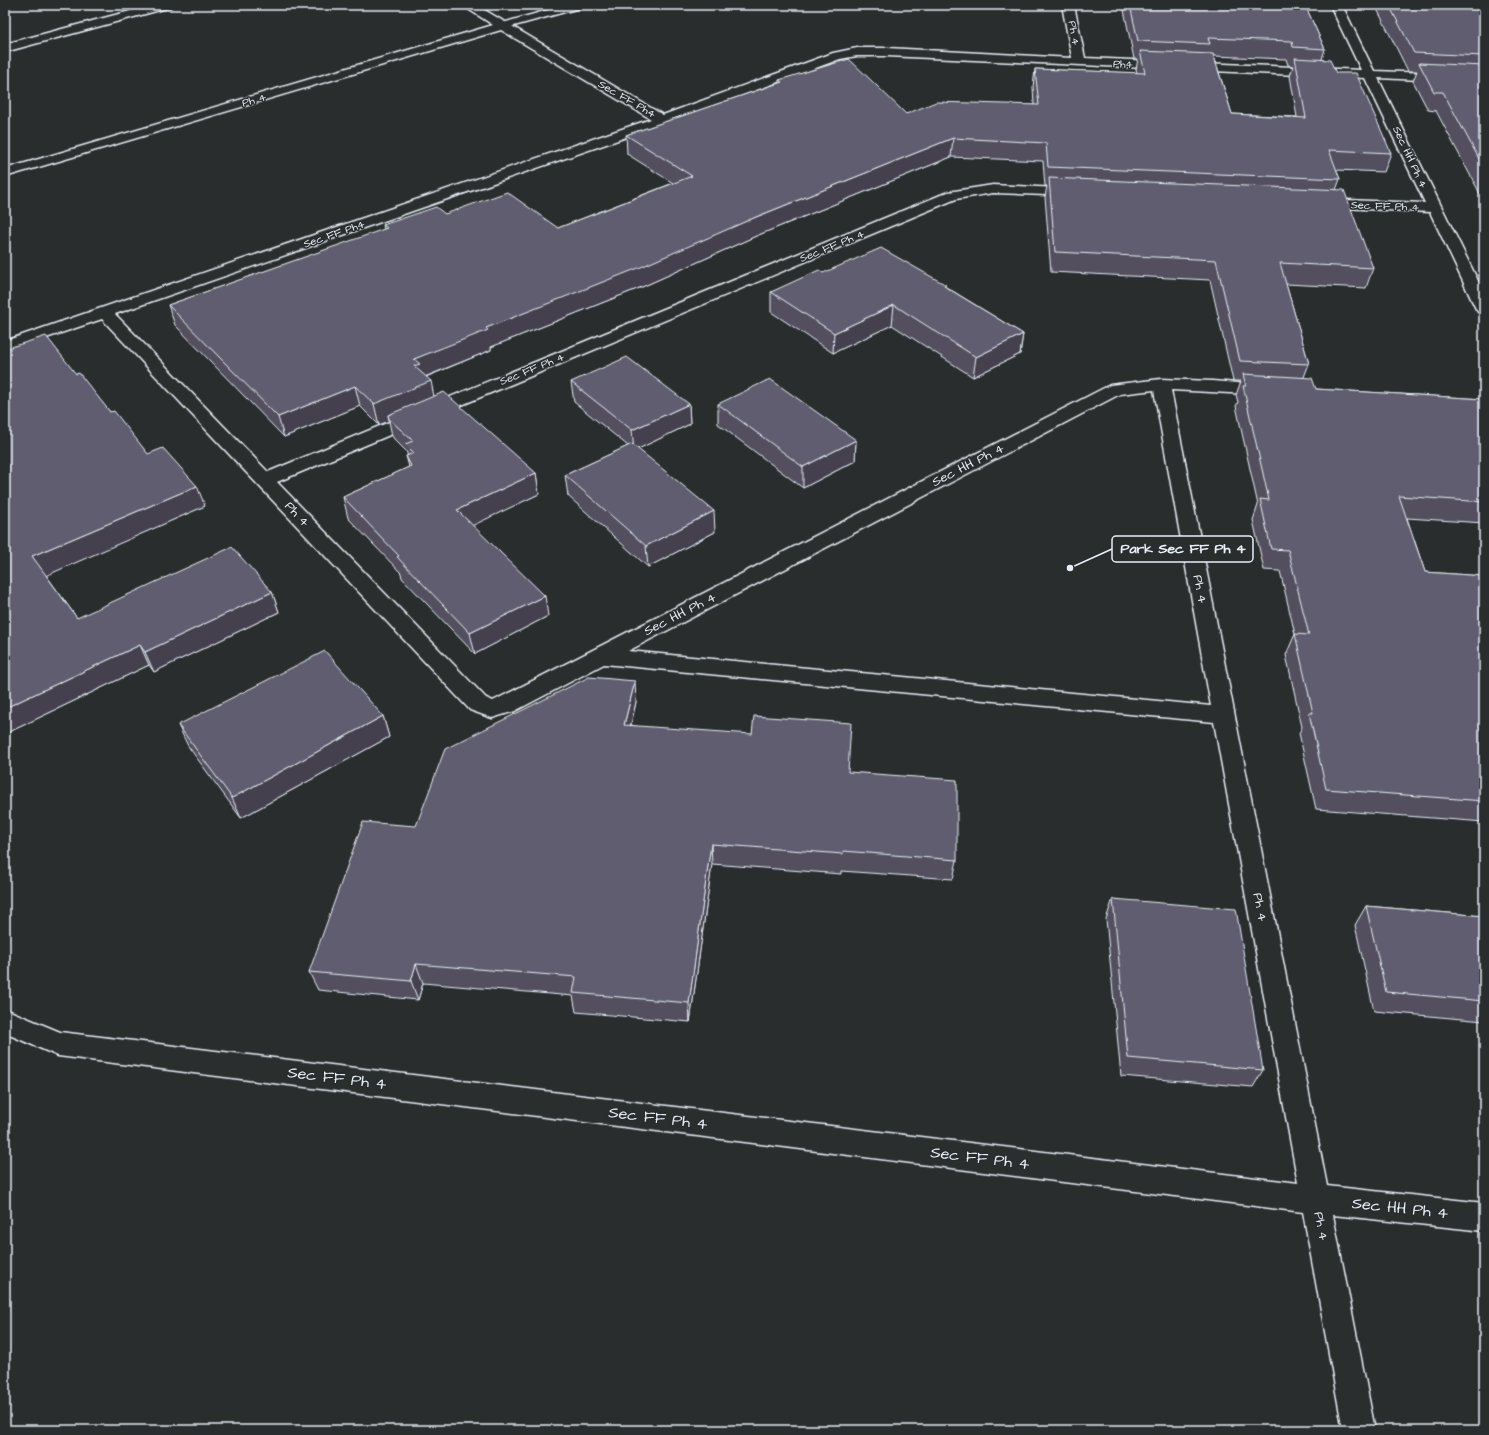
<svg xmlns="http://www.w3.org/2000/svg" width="1489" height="1435" font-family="'Architects Daughter',sans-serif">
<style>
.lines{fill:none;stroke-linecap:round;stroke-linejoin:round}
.service-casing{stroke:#e8f1f8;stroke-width:3}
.minor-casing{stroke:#e8f1f8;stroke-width:3}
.service{fill:#2a2d2e;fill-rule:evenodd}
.minor{fill:#2a2d2e;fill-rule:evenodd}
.wall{fill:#53505f;stroke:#e8f1f8;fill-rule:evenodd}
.shaded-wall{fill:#44414e;stroke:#e8f1f8}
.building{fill:#615d6f;stroke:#e8f1f8}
.labels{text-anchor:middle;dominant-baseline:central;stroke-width:3;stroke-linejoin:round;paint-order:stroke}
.far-street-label{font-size:11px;fill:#e8f1f8;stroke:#2a2d2e}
.street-label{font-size:13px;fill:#e8f1f8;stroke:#2a2d2e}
.near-street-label{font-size:16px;fill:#e8f1f8;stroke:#2a2d2e}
.leader{fill:none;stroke:#e8f1f8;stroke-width:1.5}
.callout-dot{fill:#e8f1f8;stroke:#2a2d2e;stroke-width:1.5}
.callout{fill:#2a2d2e;stroke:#e8f1f8;stroke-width:1.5}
.callout-label{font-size:14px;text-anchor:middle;font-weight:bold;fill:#e8f1f8}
</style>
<rect width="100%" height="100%" fill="#2a2d2e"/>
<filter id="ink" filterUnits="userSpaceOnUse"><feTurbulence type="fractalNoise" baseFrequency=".025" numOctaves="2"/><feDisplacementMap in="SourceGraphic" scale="8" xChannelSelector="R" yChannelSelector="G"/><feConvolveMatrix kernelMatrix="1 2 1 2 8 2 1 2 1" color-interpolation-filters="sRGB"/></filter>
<g filter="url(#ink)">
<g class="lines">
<defs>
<polygon id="service" points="566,5 585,5 583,7 503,29 499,28 497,26 499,24"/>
<g id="minor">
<polygon points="153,5 173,5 171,7 5,52 5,44"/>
<path d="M462,5H476L663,115L833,53L857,48H887L1072,58L1062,5H1074L1085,58L1361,70L1330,5H1342L1374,71L1484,75V83L1378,78L1484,293V314L1478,312L1476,309L1430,212L1319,207L1314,206L1312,203L1314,200L1319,199L1425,203L1365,78L887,56H857L840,59L667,123L115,314L268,472L948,192L993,185L1080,189L1082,192L1080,195L1075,196L993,193L956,199L277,482L486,698L493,701L1110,385L1161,379L1212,381L1275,386L1278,390L1275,394L1269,395L1171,390L1327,1186L1484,1203V1231L1333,1215L1375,1430H1343L1303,1212L58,1056L5,1033V1009L60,1032L1298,1183L1214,722L604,664L515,711L492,718L470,710L102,319L5,352V341L651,119L501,30L5,177V169L493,25ZM1154,390L1211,706L628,651L1120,394Z"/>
</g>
</defs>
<use href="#service" class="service-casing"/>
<use href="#minor" class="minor-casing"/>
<use href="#service" class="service"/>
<use href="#minor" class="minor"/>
</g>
<g class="wall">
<path d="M1123,5H1305L1325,49L1322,59L1336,73L1391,153L1384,172L1336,170L1340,179L1336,190L1373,268L1366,288L1286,284L1309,364L1304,377L1316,389L1484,399V523L1407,518L1425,572L1484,576V822L1316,809L1299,733L1302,727L1286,655L1295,634L1280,571L1264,570L1253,520L1258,505L1236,406L1238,402L1236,395L1241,381H1233L1210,280L1051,272L1045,197L1047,186H1045L1043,161L951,157L756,236L642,287L491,347V350L426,377L434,396L536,473L539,494L472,525L548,616L475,654L402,578L401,573L348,518L343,497L409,467L406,456H408L406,451L394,439L392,436L389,421L379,425L360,406L284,437L175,325L168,305L384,230L383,225L445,214L558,228L673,183L627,154L626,135L779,83V80L906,114L1034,105L1033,87L1035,69L1137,73L1136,69L1138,59H1134ZM1214,56L1286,59L1288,65L1293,66L1290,76L1297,117L1232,114Z"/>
<polygon points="1375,5 1484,5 1484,201 1436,111 1428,110 1413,81 1417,71 1408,71"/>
<polygon points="823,273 946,287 1023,334 1020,354 973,377 892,325 833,353 771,312 771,292"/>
<polygon points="76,374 148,454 205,506 46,575 77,618 272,592 279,612 154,672 149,665 5,734"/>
<polygon points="571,382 689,404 690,424 638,449 715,532 648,567 568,496 565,475 628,446 574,402"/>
<polygon points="718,404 856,440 855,461 803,488 718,424"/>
<polygon points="636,702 631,725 848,772 957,860 953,879 841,871 841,874 712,864 690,1022 576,1012 573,996 423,983 418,1000 318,990 309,972 416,826"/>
<polygon points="383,716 389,737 241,818 188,746 178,725"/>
<polygon points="1113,899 1263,1070 1253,1087 1121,1076 1106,919"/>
<polygon points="1366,906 1484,916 1484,1021 1374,1011 1355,925"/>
</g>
<g class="shaded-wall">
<polygon points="953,138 951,157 756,236 642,287 491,347 491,350 422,378 431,381 435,402 388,415 389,421 379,425 374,404 414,366 414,359 486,328 756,217"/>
<polygon points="894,305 892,325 833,353 834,333"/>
<polygon points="1023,334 1020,354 973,377 976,357"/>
<polygon points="355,386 360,406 284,437 278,417"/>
<polygon points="689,404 690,424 634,451 632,430"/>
<polygon points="856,440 855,461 803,488 803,467"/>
<polygon points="536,473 539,494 461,531 457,510"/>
<polygon points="197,486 205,506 43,577 32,556"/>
<polygon points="714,511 715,532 648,567 646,546"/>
<polygon points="272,592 279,612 154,672 145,652"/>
<polygon points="545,596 548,616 475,654 470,633"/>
<polygon points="140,645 149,665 5,734 5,708"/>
<polygon points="635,681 636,702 626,745 624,725"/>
<polygon points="383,716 389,737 241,818 232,798"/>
<polygon points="711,844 712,864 690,1022 689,1003"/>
<polygon points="416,964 423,983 418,1000 411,981"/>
</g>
<g class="building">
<polygon points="1130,5 1305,5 1325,49 1293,47 1292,41 1208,38 1210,44 1138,41"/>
<polygon points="1389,5 1484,5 1484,56 1414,53"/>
<polygon points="1140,51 1213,54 1232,114 1306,118 1295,58 1330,60 1336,73 1356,73 1391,153 1329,150 1340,179 1048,167 1046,143 953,138 756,217 641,267 486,328 488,330 414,359 420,364 414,366 431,381 374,404 355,386 278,417 168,305 387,228 383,225 436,207 445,214 507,192 558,228 692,176 626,135 782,82 779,80 849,59 906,114 936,102 1039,105 1035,69 1145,73"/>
<polygon points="1419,63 1484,66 1484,168 1443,92 1434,92"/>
<polygon points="1049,178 1344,190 1373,268 1280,263 1309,364 1240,361 1216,260 1055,252"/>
<polygon points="881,248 946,285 944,286 1023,334 976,357 894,305 834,333 771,292 819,270 823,273"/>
<polygon points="46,336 76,374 79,373 110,412 114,411 148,454 163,448 197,486 32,556 77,618 232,547 272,592 145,652 140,645 5,708 5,349"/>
<polygon points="627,357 689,404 632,430 571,382"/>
<polygon points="1243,374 1312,378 1316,389 1484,399 1484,502 1399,496 1425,572 1484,576 1484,801 1326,789 1309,713 1313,713 1295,634 1309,635 1288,550 1271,549 1260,499 1269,500 1243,386 1246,386"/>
<polygon points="770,379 856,440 803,467 718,404"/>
<polygon points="444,392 536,473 457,510 545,596 470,633 397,557 399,556 343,497 411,466 406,456 414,453 405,444 413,441 389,419 388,415"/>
<polygon points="632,444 714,511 646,546 565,475"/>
<polygon points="325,651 383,716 232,798 178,725"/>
<polygon points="589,677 635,681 624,725 752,734 754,716 851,723 848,772 957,780 957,860 843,851 843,854 711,844 689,1003 573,993 576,977 416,964 411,981 309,972 363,822 416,826 445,749"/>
<polygon points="1113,899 1236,909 1263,1070 1128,1058"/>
<polygon points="1366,906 1484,916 1484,1001 1386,992"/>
</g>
</g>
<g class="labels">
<g class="far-street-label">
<text transform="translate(1074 33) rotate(80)">Ph 4</text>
<text transform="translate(1123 64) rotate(2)">Ph4</text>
<text transform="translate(627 99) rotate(30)">Sec FF Ph4</text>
<text transform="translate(254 100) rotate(-16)">Ph 4</text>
<text transform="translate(1410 157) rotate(65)">Sec HH Ph 4</text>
<text transform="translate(1385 206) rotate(2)">Sec FF Ph 4</text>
<text transform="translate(334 234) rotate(-19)">Sec FF Ph4</text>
<text transform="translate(832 246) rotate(-22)">Sec FF Ph 4</text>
<text transform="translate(532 369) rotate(-22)">Sec FF Ph 4</text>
</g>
<g class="street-label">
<text transform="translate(968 465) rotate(-27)">Sec HH Ph 4</text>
<text transform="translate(297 514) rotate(46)">Ph 4</text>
<text transform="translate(1200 589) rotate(79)">Ph 4</text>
<text transform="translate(680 614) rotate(-27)">Sec HH Ph 4</text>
<text transform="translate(1260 907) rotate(79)">Ph 4</text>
<text transform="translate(1321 1226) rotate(79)">Ph 4</text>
</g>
<g class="near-street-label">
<text transform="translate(337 1078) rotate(7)">Sec FF Ph 4</text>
<text transform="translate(658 1118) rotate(7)">Sec FF Ph 4</text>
<text transform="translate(980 1158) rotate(7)">Sec FF Ph 4</text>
<text transform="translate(1400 1208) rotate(6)">Sec HH Ph 4</text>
</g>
</g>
<path class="leader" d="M1070 568L1112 549"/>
<circle class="callout-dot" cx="1070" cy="568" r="4"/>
<rect class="callout" x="1112" y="536" width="141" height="26" rx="4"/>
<g class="callout-label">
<text x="1183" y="553">Park Sec FF Ph 4</text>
</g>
<rect width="1489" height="1435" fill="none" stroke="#2a2d2e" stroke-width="20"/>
<rect x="10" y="10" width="1469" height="1415" fill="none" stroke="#e8f1f8" stroke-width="1.5" filter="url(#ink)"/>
</svg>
